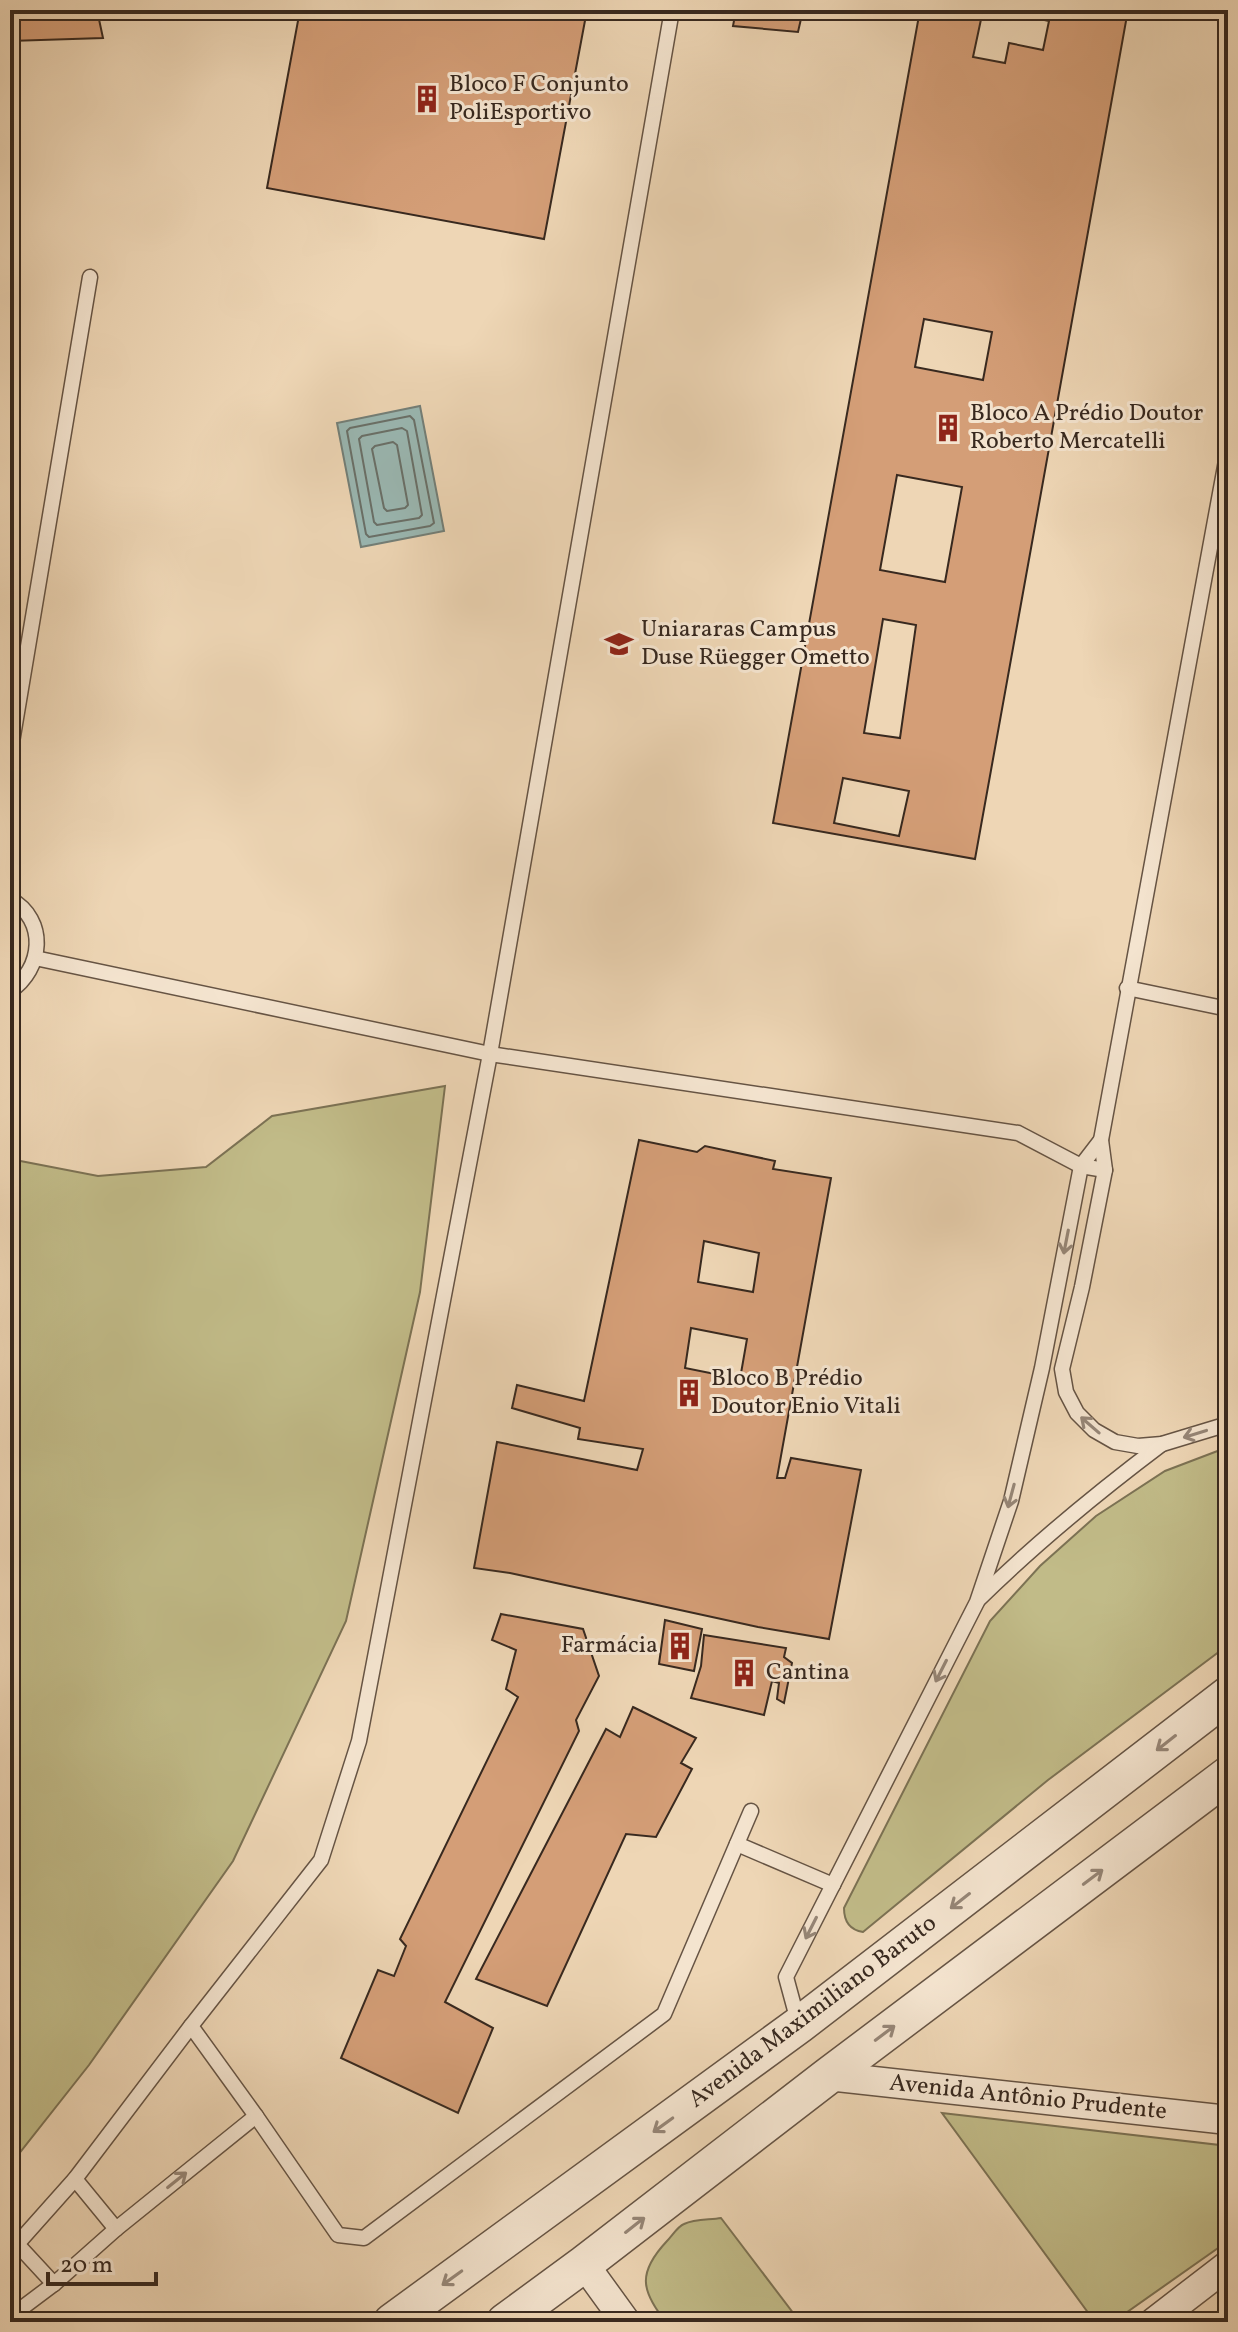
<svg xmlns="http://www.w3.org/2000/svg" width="1238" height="2332" font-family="Vollkorn,serif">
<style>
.green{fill:#c1bb88;stroke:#7c7254;stroke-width:2}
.water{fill:#9ab8b3;stroke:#737f78;stroke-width:2}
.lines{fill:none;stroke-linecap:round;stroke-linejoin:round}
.shore{stroke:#697069;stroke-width:2}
.building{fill:#d49e77;stroke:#38291f;stroke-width:2;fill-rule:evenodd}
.service-casing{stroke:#665444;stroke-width:17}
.minor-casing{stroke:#665444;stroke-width:31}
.tertiary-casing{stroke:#665444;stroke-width:39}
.service{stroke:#f4e4cf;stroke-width:14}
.minor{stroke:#f4e4cf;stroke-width:28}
.tertiary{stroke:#f4e4cf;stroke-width:36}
.oneway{stroke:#968677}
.labels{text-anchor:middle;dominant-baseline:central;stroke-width:6;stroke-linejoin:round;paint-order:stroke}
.poi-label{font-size:24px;fill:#38291f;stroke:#f4e4cf;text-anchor:start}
.street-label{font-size:24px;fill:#38291f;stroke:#f4e4cf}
</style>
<rect width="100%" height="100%" fill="#eed6b5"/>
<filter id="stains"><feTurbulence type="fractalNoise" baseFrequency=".0025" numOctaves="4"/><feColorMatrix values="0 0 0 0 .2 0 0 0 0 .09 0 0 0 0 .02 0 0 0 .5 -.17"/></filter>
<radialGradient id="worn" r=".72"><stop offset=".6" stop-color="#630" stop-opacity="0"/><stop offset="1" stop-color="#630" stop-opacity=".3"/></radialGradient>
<g class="green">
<polygon points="445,1086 420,1292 346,1621 233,1861 89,2065 10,2165 10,1159 98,1176 206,1167 272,1116"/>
<path d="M1228,1447V1645L1048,1780L863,1932C850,1930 844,1921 844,1908L990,1621L1040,1566L1096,1516L1165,1471Z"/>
<polygon points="942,2113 1228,2146 1228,2241 1113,2322 1101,2322 1092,2318"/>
<path d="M721,2218L800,2322H666C640,2290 638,2272 667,2241C672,2236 678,2226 684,2224C695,2219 710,2220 721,2218Z"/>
</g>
<polygon class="water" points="420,406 444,531 361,547 337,423"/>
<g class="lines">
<g class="shore">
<polygon points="410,416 414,420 434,523 430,526 369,537 366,534 347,431 350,428"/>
<polygon points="402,428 407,431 422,515 419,518 377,525 374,522 359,439 362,436"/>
<polygon points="393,442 397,445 408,505 405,508 387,511 384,508 372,449 375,446"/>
</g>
</g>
<g class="building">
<polygon points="10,10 97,10 103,38 10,41"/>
<polygon points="300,10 587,10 544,239 267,188"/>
<polygon points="736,10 803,10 798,32 733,26"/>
<path d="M920,10H983L973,57L1005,63L1009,43L1043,50L1049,21L997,10H1128L975,859L773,823ZM924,319L992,332L983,380L915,367ZM897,475L962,487L945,582L880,570ZM883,619L916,625L900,738L864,733ZM843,778L909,791L899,836L834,823Z"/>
<path d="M639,1140L697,1152L705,1146L775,1161L773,1169L831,1178L777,1478H785L791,1458L861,1470L829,1639L758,1627L510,1573L474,1568L497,1442L637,1470L643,1449L578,1439L580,1428L512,1408L517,1385L584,1401ZM704,1241L759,1253L753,1292L698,1282ZM691,1328L747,1339L740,1379L685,1368Z"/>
<polygon points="501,1614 583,1629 599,1676 576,1720 579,1731 445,2002 493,2028 458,2113 341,2058 378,1970 394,1976 406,1946 400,1939 518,1697 506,1689 516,1650 492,1640"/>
<polygon points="665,1620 702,1629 694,1671 659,1664"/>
<polygon points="704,1635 786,1648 784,1657 792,1663 784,1703 777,1699 779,1683 772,1681 764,1715 691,1698 701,1666"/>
<polygon points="633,1707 696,1738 681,1763 692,1769 656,1837 626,1834 547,2006 476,1979 606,1729 620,1737"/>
</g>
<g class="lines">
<defs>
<g id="service">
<polyline points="672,10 490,1054 359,1741 321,1860 191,2026 256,2116 338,2235 364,2238 664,2014 751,1811"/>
<polyline points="1228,450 1101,1140 1105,1170 1082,1287 1062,1369 1066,1392 1077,1413 1094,1430 1115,1442 1138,1446 1162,1444 1228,1424"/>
<polyline points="10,754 90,277"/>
<path d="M10,899C48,920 43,969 10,991"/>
<polyline points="35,958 490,1054 1018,1133 1081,1166 1105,1170"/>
<polyline points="1127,988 1228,1009"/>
<path d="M979,1599C1037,1542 1097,1493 1162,1444"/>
<polyline points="737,1844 833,1885"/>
<polyline points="799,2025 786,1977 977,1602 1011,1501 1042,1368 1081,1166 1101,1140"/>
<polyline points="75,2179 116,2229"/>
<polyline points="17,2244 54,2284"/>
<polyline points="10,2252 75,2179 191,2026"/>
<polyline points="10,2317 54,2284 116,2229 256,2116"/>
</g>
<g id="minor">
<polyline points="828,2076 1228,2120"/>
<polyline points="584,2264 626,2322"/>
<polyline points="1154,2322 1228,2265"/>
</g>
<g id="tertiary">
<polyline points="392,2322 799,2025 1228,1695"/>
<polyline points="505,2322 584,2264 828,2076 1228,1775"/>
</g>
</defs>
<use href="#service" class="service-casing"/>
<use href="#minor" class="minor-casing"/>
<use href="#tertiary" class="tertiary-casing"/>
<use href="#service" class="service"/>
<use href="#minor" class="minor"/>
<use href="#tertiary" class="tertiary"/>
</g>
<defs><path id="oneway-shaft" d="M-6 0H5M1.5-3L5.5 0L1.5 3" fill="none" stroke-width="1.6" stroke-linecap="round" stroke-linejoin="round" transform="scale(2)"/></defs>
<g class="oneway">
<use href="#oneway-shaft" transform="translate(1066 1242) rotate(101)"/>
<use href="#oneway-shaft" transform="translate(1090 1425) rotate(-139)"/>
<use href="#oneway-shaft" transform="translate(1195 1434) rotate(163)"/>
<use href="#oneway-shaft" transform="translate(1011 1496) rotate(105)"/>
<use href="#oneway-shaft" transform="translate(941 1671) rotate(117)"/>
<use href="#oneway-shaft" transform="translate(1166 1743) rotate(142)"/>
<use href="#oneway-shaft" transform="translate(1093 1877) rotate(-37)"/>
<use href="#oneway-shaft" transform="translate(960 1901) rotate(142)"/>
<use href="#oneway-shaft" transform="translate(811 1928) rotate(117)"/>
<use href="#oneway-shaft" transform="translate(885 2033) rotate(-37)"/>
<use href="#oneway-shaft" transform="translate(663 2125) rotate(144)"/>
<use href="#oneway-shaft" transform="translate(177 2180) rotate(-39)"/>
<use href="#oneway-shaft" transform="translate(635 2225) rotate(-38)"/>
<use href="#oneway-shaft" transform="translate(452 2278) rotate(144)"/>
</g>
<defs>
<symbol id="building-bare" viewBox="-9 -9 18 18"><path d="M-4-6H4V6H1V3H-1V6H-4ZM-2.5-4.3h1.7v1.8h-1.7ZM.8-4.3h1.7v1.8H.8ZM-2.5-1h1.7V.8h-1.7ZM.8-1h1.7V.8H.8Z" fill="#8f2418" stroke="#f4e4cf" stroke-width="2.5" paint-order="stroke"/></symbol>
<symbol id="university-bare" viewBox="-9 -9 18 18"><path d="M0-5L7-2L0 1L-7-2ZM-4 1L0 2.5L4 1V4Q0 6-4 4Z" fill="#8f2418" stroke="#f4e4cf" stroke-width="2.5" paint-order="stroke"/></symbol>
</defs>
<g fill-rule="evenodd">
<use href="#building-bare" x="407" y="79" width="40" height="40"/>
<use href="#building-bare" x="928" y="408" width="40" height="40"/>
<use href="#university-bare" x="599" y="624" width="40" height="40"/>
<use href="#building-bare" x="669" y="1373" width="40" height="40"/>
<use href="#building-bare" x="660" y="1626" width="40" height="40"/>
<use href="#building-bare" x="724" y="1653" width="40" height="40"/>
</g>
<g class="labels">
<g class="poi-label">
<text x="449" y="85">Bloco F Conjunto<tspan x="449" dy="28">PoliEsportivo</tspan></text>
<text x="970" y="414">Bloco A Prédio Doutor<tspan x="970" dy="28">Roberto Mercatelli</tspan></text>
<text x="641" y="630">Uniararas Campus<tspan x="641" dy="28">Duse Rüegger Ometto</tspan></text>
<text x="711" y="1379">Bloco B Prédio<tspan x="711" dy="28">Doutor Enio Vitali</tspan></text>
<text x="658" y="1646" text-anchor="end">Farmácia</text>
<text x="766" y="1673">Cantina</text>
</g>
<g class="street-label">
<text transform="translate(813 2012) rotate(-37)">Avenida Maximiliano Baruto</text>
<text transform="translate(1028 2098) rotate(6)">Avenida Antônio Prudente</text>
</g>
</g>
<rect width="1238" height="2332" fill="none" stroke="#eed6b5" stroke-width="40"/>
<rect x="12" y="12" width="1214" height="2308" fill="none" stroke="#38291f" stroke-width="4"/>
<rect x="20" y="20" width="1198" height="2292" fill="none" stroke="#38291f" stroke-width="2"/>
<path d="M48 2272v12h108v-12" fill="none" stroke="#38291f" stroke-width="4"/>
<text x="60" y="2272" font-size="24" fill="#38291f" stroke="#f4e4cf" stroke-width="6" paint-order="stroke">20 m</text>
<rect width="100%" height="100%" filter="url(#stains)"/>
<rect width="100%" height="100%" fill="url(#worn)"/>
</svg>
